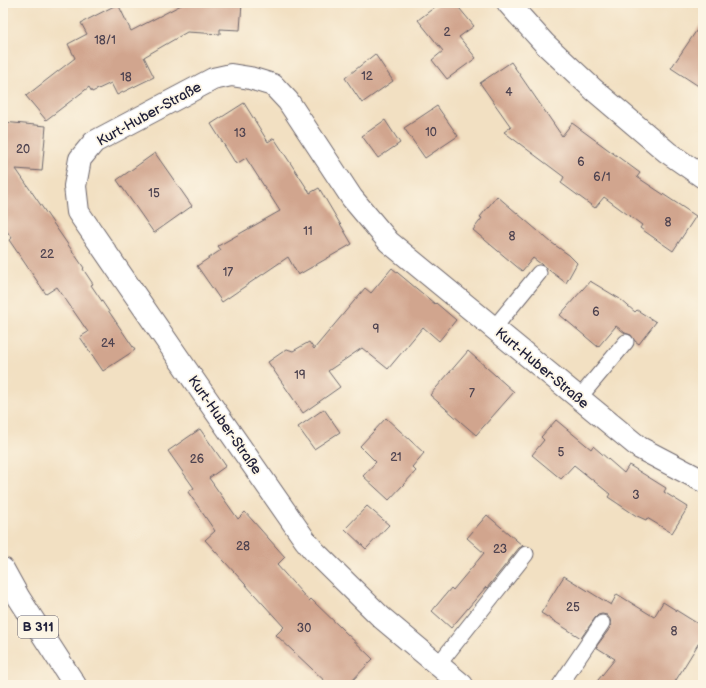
<svg xmlns="http://www.w3.org/2000/svg" width="706" height="688" font-family="'Balsamiq Sans',sans-serif">
<style>
.building{fill:#d1a58e}
.lines{fill:none;stroke-linecap:round;stroke-linejoin:round}
.service-casing{stroke:#6b646a;stroke-width:17}
.minor-casing{stroke:#6b646a;stroke-width:24}
.primary-casing{stroke:#6b646a;stroke-width:24}
.service{stroke:#fff;stroke-width:15}
.minor{stroke:#fff;stroke-width:22}
.primary{stroke:#fff;stroke-width:22}
.labels{text-anchor:middle;dominant-baseline:central;stroke-width:3.5;stroke-linejoin:round;paint-order:stroke}
.number-label{font-size:12px;fill:#4e4350}
.shield{fill:#fcf5e5;stroke:#63616e;stroke-width:1}
.shield-label{font-size:13px;font-weight:bold;fill:#22223b}
.street-label{font-size:14px;fill:#22223b;stroke:#fcf5e5}
</style>
<rect width="100%" height="100%" fill="#fcf5e5"/>
<filter id="ink" filterUnits="userSpaceOnUse"><feTurbulence type="fractalNoise" baseFrequency=".025" numOctaves="2"/><feDisplacementMap in="SourceGraphic" scale="8" xChannelSelector="R" yChannelSelector="G"/><feConvolveMatrix kernelMatrix="1 2 1 2 8 2 1 2 1" color-interpolation-filters="sRGB"/></filter>
<filter id="wash" filterUnits="userSpaceOnUse"><feTurbulence type="fractalNoise" baseFrequency=".012" numOctaves="4" result="noise"/><feDisplacementMap in="SourceGraphic" scale="16" xChannelSelector="R" yChannelSelector="G"/><feGaussianBlur stdDeviation="0.9" result="paint"/><feColorMatrix in="noise" values="0 0 0 0 0 0 0 0 0 0 0 0 0 0 0 0 0 1.4 0 .05"/><feComposite in="paint" operator="in"/></filter>
<g filter="url(#wash)">
<rect width="100%" height="100%" fill="#f2e0c2"/>
<g id="blocks">
<g class="building">
<polygon points="185,3 242,3 240,30 220,29 220,34 187,32 144,57 154,77 117,95 111,83 92,92 89,87 46,120 26,96 75,58 68,44 87,34 81,23 118,4 131,31"/>
<polygon points="440,3 455,3 474,26 459,37 476,58 447,79 432,60 443,51 418,20"/>
<polygon points="703,21 703,89 671,68"/>
<polygon points="375,54 393,81 362,103 345,78"/>
<polygon points="511,62 562,136 572,123 640,173 637,177 696,216 673,251 640,228 642,225 604,197 595,208 561,183 564,177 504,132 511,127 480,83"/>
<polygon points="244,103 268,142 274,138 310,193 319,188 352,244 298,275 288,257 222,302 197,266 221,250 218,246 280,211 246,158 236,164 211,124"/>
<polygon points="437,106 458,136 425,158 404,128"/>
<polygon points="385,120 400,143 378,158 362,136"/>
<polygon points="3,122 46,126 42,171 16,169 84,268 83,269 93,284 91,285 135,350 103,371 80,337 88,332 57,287 46,294 9,240 12,238 3,226"/>
<polygon points="155,153 192,206 154,233 117,180"/>
<polygon points="497,196 552,243 569,255 577,263 566,283 533,258 522,271 473,230 482,218 480,217"/>
<polygon points="392,268 435,304 436,303 456,320 439,341 423,327 388,369 362,348 328,371 340,387 303,413 268,362 287,349 293,351 309,342 314,349 365,288 371,293"/>
<polygon points="590,281 620,299 635,312 637,310 656,322 639,344 635,341 631,335 625,333 616,326 598,347 560,315"/>
<polygon points="468,351 514,392 476,435 430,395"/>
<polygon points="324,409 340,432 314,449 298,427"/>
<polygon points="386,418 424,453 412,467 416,471 389,500 363,476 376,462 360,446"/>
<polygon points="556,420 591,449 593,446 624,473 629,465 666,488 664,492 688,507 672,533 647,518 646,520 635,515 608,497 610,494 574,465 561,479 532,455 544,440 541,437"/>
<polygon points="200,429 226,466 209,478 238,519 245,512 285,557 277,565 309,601 311,599 373,659 348,685 329,685 276,635 284,627 205,540 215,531 188,492 194,488 168,451"/>
<polygon points="367,506 389,525 366,549 345,529"/>
<polygon points="487,515 523,546 519,548 487,588 486,587 451,628 432,611 451,588 453,590 484,553 467,538"/>
<polygon points="564,576 611,605 617,594 654,617 663,602 703,627 703,636 673,685 594,685 615,659 596,647 610,628 611,624 610,619 607,615 602,614 598,615 595,618 581,638 541,613"/>
</g>
</g>
</g>
<g filter="url(#ink)">
<use href="#blocks" fill-opacity="0" stroke="#6b646a" stroke-width="1"/>
<g class="lines">
<defs>
<g id="service">
<polyline points="494,328 539,273"/>
<polyline points="579,398 626,342"/>
<polyline points="438,665 526,554"/>
<polyline points="560,685 602,623"/>
</g>
<g id="minor">
<polyline points="508,3 545,44 594,90 667,152 703,177"/>
<polyline points="462,685 382,618 314,551 305,540 186,369 78,212 75,186 80,159 94,142 213,79 231,75 250,78 273,85 288,101 352,198 389,242 640,448 703,481"/>
</g>
<polyline id="primary" points="3,569 19,598 75,685"/>
</defs>
<use href="#service" class="service-casing"/>
<use href="#minor" class="minor-casing"/>
<use href="#primary" class="primary-casing"/>
<use href="#service" class="service"/>
<use href="#minor" class="minor"/>
<use href="#primary" class="primary"/>
</g>
</g>
<g class="labels">
<g class="number-label">
<text x="447" y="32">2</text>
<text x="105" y="40">18/1</text>
<text x="367" y="76">12</text>
<text x="126" y="77">18</text>
<text x="509" y="92">4</text>
<text x="431" y="132">10</text>
<text x="240" y="133">13</text>
<text x="23" y="149">20</text>
<text x="581" y="162">6</text>
<text x="602" y="177">6/1</text>
<text x="154" y="193">15</text>
<text x="668" y="222">8</text>
<text x="308" y="231">11</text>
<text x="512" y="236">8</text>
<text x="47" y="254">22</text>
<text x="228" y="272">17</text>
<text x="596" y="312">6</text>
<text x="376" y="329">9</text>
<text x="108" y="343">24</text>
<text x="300" y="375">19</text>
<text x="472" y="393">7</text>
<text x="561" y="452">5</text>
<text x="396" y="457">21</text>
<text x="197" y="459">26</text>
<text x="636" y="495">3</text>
<text x="243" y="546">28</text>
<text x="500" y="549">23</text>
<text x="573" y="607">25</text>
<text x="304" y="628">30</text>
<text x="674" y="631">8</text>
</g>
<rect class="shield" x="18" y="616" width="40" height="22" rx="3"/>
<g class="shield-label">
<text x="38" y="627">B 311</text>
</g>
<g class="street-label">
<text transform="translate(149 114) rotate(-29)">Kurt-Huber-Straße</text>
<text transform="translate(542 368) rotate(40)">Kurt-Huber-Straße</text>
<text transform="translate(225 425) rotate(55)">Kurt-Huber-Straße</text>
</g>
</g>
<rect width="706" height="688" fill="none" stroke="#fcf5e5" stroke-width="16"/>
</svg>
